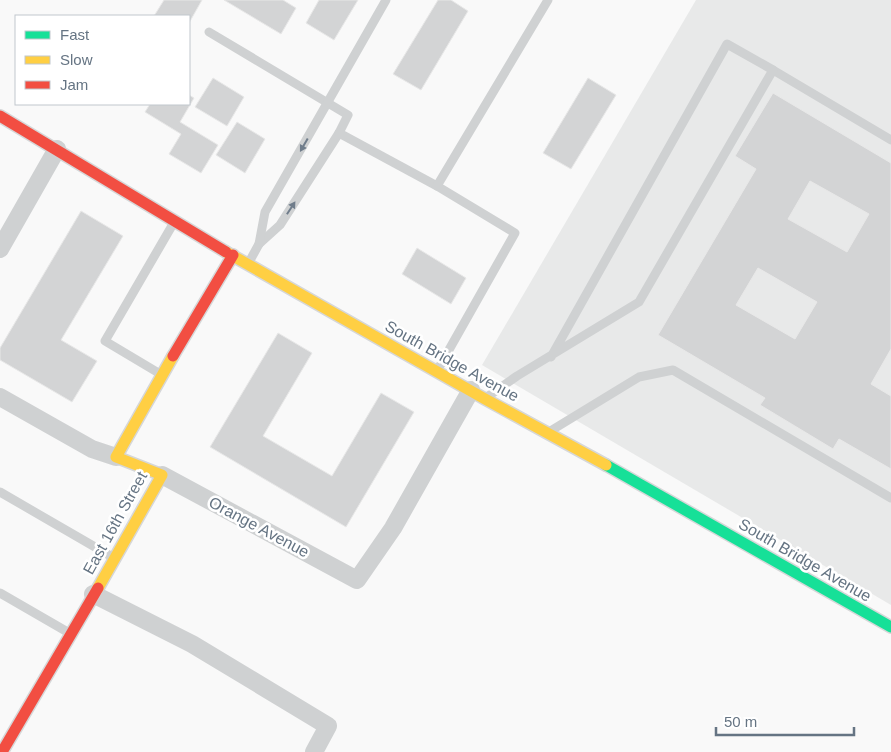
<svg xmlns="http://www.w3.org/2000/svg" width="891" height="752" font-family="Helvetica,sans-serif">
<style>
.built{fill:#e8e9e9}
.building{fill:#d3d4d5;stroke:#e8e8e8;fill-rule:evenodd}
.lines{fill:none;stroke-linecap:round;stroke-linejoin:round}
.fast-casing{stroke:#d6d7d8;stroke-width:14}
.slow-casing{stroke:#d6d7d8;stroke-width:14}
.jam-casing{stroke:#d6d7d8;stroke-width:14}
.lane{stroke:#cfd1d2;stroke-width:9}
.street{stroke:#cfd1d2;stroke-width:18}
.fast{stroke:#16e098;stroke-width:11}
.slow{stroke:#ffcf43;stroke-width:11}
.jam{stroke:#f24e42;stroke-width:11}
.oneway{fill:#707d8b}
.labels{text-anchor:middle;dominant-baseline:central;stroke-width:5;stroke-linejoin:round;paint-order:stroke}
.street-label{font-size:16px;fill:#657483;stroke:#fff}
</style>
<rect width="100%" height="100%" fill="#f9f9f9"/>
<polygon class="built" points="696,0 891,0 891,605 482,365"/>
<g class="building">
<polygon points="164,0 202,0 189,23 189,16 154,16"/>
<polygon points="224,0 283,0 296,8 281,34"/>
<polygon points="319,0 358,0 334,40 306,23"/>
<polygon points="438,0 451,0 468,11 421,90 393,74"/>
<polygon points="213,78 244,97 227,126 195,107"/>
<polygon points="588,78 616,95 571,169 543,153"/>
<path d="M773,93L891,163V349L871,384L891,396V469L839,439L833,449L760,405L765,398L658,335L756,169L735,156ZM810,181L869,214L847,252L788,219ZM758,268L817,302L795,339L736,305Z"/>
<polygon points="189,95 194,98 180,122 218,145 201,173 169,154 181,134 145,112 150,104 189,104"/>
<polygon points="237,122 265,139 245,173 216,155"/>
<polygon points="81,211 123,236 61,340 97,361 72,402 0,360 0,348"/>
<polygon points="417,248 466,278 451,304 402,274"/>
<polygon points="278,333 312,353 263,436 332,476 381,393 414,412 346,527 210,447"/>
</g>
<g class="lines">
<defs>
<polyline id="fast" points="606,465 891,627"/>
<g id="slow">
<polyline points="226,252 485,399 606,465"/>
<polyline points="98,588 162,475 116,457 173,356"/>
</g>
<g id="jam">
<polyline points="0,116 226,252"/>
<polyline points="173,356 233,255"/>
<polyline points="2,752 98,588"/>
</g>
</defs>
<use href="#fast" class="fast-casing"/>
<use href="#slow" class="slow-casing"/>
<use href="#jam" class="jam-casing"/>
<g class="lane">
<polyline points="209,32 348,115 339,133 280,225 259,244"/>
<polyline points="773,70 891,140"/>
<polyline points="339,133 437,186"/>
<polyline points="248,264 259,244 265,212 386,0"/>
<polyline points="437,371 515,233 437,186 548,0"/>
<polyline points="162,375 105,341 173,224"/>
<polyline points="487,397 517,376 639,302 773,70 727,44 551,357"/>
<polyline points="552,430 639,377 673,370 891,498"/>
<polyline points="0,492 114,558"/>
<polyline points="0,593 71,634"/>
</g>
<g class="street">
<polyline points="0,249 57,149"/>
<polyline points="0,397 92,449 116,457"/>
<polyline points="162,475 357,580 393,528 471,390"/>
<polyline points="93,594 192,644 328,726 314,752"/>
</g>
<use href="#fast" class="fast"/>
<use href="#slow" class="slow"/>
<use href="#jam" class="jam"/>
</g>
<defs><path id="oneway-solid" d="M-6-.8H1V-3.2L6.5 0L1 3.2V.8H-6Z" transform="scale(1.25)"/></defs>
<g class="oneway">
<use href="#oneway-solid" transform="translate(304 145) rotate(120)"/>
<use href="#oneway-solid" transform="translate(291 208) rotate(-57)"/>
</g>
<g class="labels">
<g class="street-label">
<text transform="translate(452 361) rotate(29)">South Bridge Avenue</text>
<text transform="translate(115 523) rotate(-61)">East 16th Street</text>
<text transform="translate(259 527) rotate(28)">Orange Avenue</text>
<text transform="translate(805 560) rotate(30)">South Bridge Avenue</text>
</g>
</g>
<rect x="15" y="15" width="175" height="90" fill="#ffffff" stroke="#c1c7cd"/>
<rect x="25" y="31" width="25" height="8" fill="#16e098" stroke="#c1c7cd"/>
<text x="60" y="40" font-size="15" fill="#657483">Fast</text>
<rect x="25" y="56" width="25" height="8" fill="#ffcf43" stroke="#c1c7cd"/>
<text x="60" y="65" font-size="15" fill="#657483">Slow</text>
<rect x="25" y="81" width="25" height="8" fill="#f24e42" stroke="#c1c7cd"/>
<text x="60" y="90" font-size="15" fill="#657483">Jam</text>
<path d="M716 727v8h138v-8" fill="none" stroke="#657483" stroke-width="2.5"/>
<text x="724" y="727" font-size="15" fill="#657483" stroke="#ffffff" stroke-width="4" paint-order="stroke">50 m</text>
</svg>
